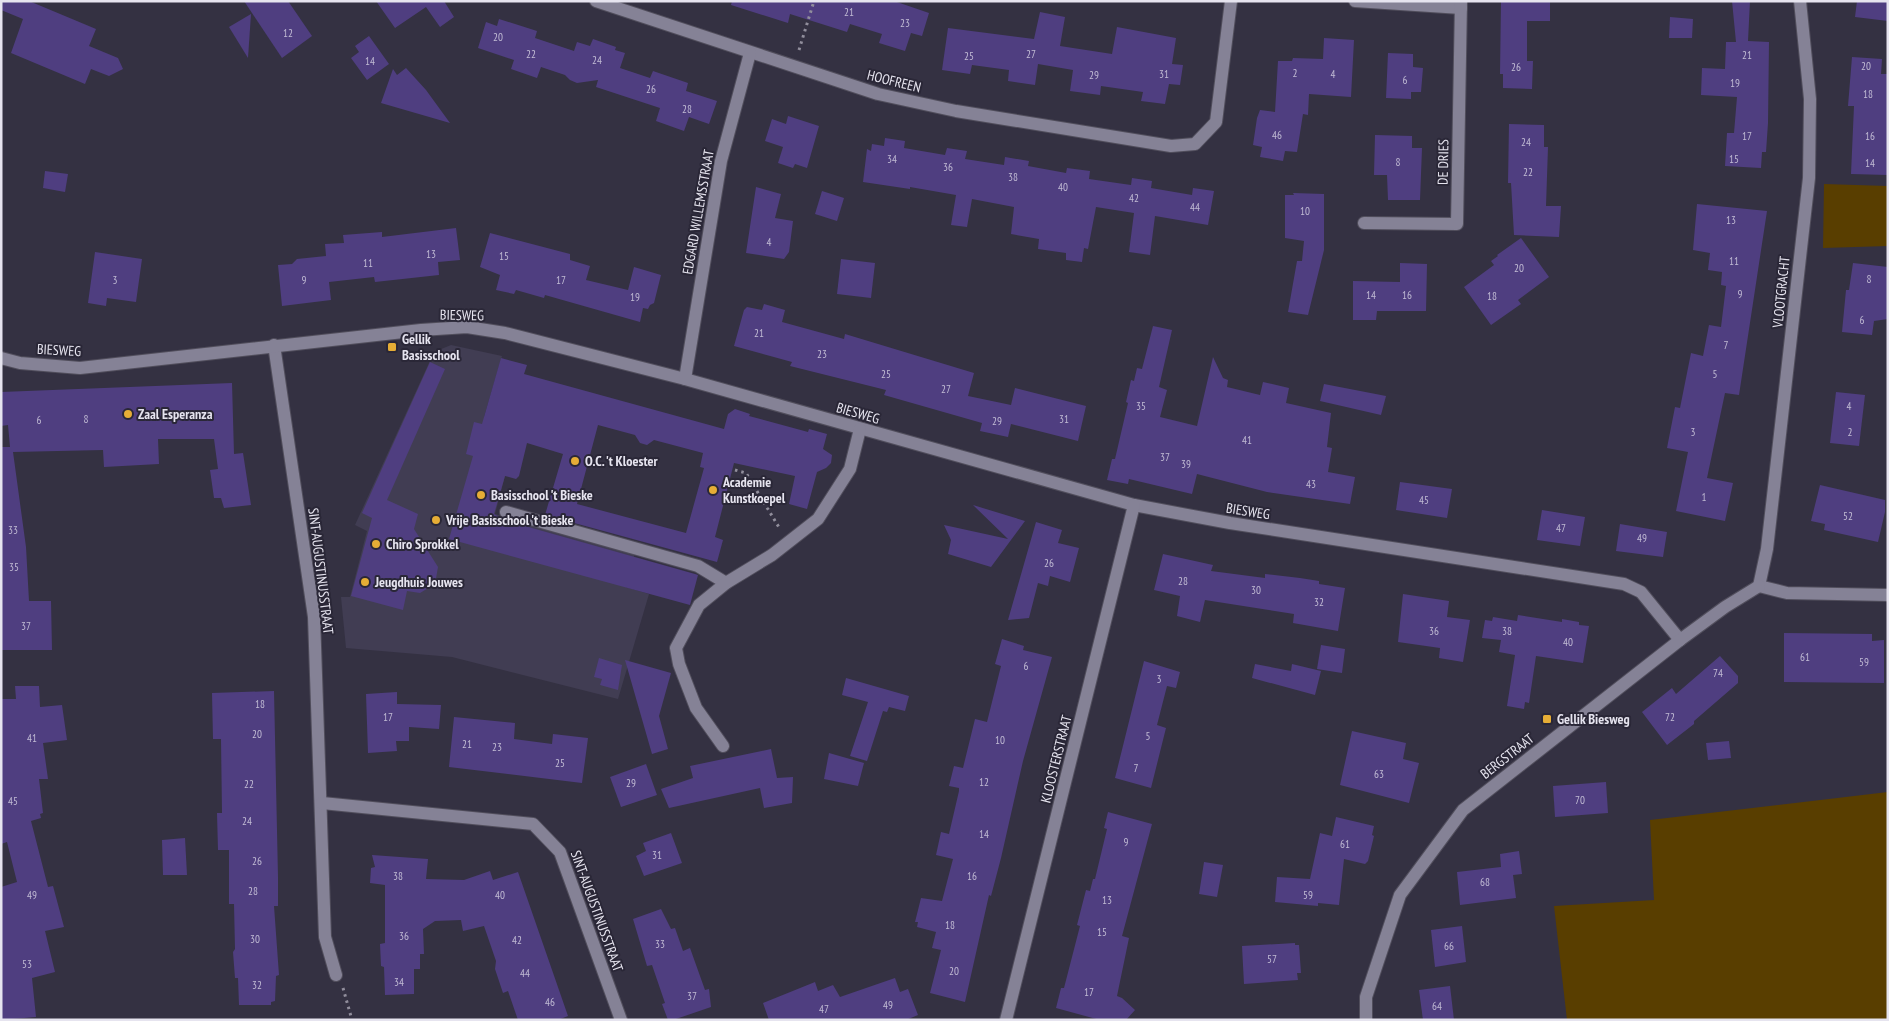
<svg xmlns="http://www.w3.org/2000/svg" width="1889" height="1021" font-family="'PT Sans Narrow',sans-serif">
<style>
.built{fill:#413d53}
.green{fill:#593e00}
.building{fill:#4f3e80;fill-rule:evenodd}
.lines{fill:none;stroke-linecap:round;stroke-linejoin:round}
.minor-casing{stroke:#514e5c;stroke-width:14}
.path{stroke:#918e9c;stroke-width:3;stroke-dasharray:2.5 4;stroke-linecap:butt}
.minor{stroke:#858296;stroke-width:12}
.poi-dot{fill:#e6ad36;stroke:#2a2737;stroke-width:2}
.labels{text-anchor:middle;dominant-baseline:central;stroke-width:4;stroke-linejoin:round;paint-order:stroke}
.number-label{font-size:11px;fill:#c0bad3}
.street-label{font-size:14px;fill:#e6e4ef;stroke:#2a2737}
.poi-label{font-size:14px;font-weight:bold;fill:#e6e4ef;stroke:#2a2737;text-anchor:start}
</style>
<rect width="100%" height="100%" fill="#343142"/>
<polygon class="built" points="451,345 502,356 484,417 505,476 495,514 635,553 626,587 649,594 618,699 452,657 346,648 341,597 350,597 367,531 355,525 434,352"/>
<g class="green">
<polygon points="1824,184 1888,186 1888,246 1823,248"/>
<polygon points="1888,792 1888,1020 1567,1020 1554,906 1654,900 1650,820"/>
</g>
<g class="building">
<polygon points="1,1 29,1 96,29 89,46 118,58 123,69 109,76 91,69 85,84 11,53 23,19 1,10"/>
<polygon points="244,1 288,1 312,36 282,58"/>
<polygon points="376,1 444,1 454,17 440,27 426,7 395,28"/>
<polygon points="732,1 894,1 929,13 922,36 911,33 905,51 879,43 882,34 850,24 847,32 790,14 788,23 731,5"/>
<polygon points="1501,1 1550,1 1550,21 1527,21 1527,61 1533,61 1532,89 1503,88 1503,74 1500,74"/>
<polygon points="1732,1 1750,1 1748,41 1769,42 1768,123 1766,152 1762,152 1761,168 1725,166 1727,133 1734,133 1737,97 1701,95 1702,68 1725,69 1726,42 1736,42"/>
<polygon points="1857,1 1888,1 1888,21 1855,17"/>
<polygon points="1040,12 1065,17 1060,46 1112,54 1117,27 1176,38 1172,64 1183,65 1180,85 1169,84 1165,104 1141,101 1143,92 1101,86 1100,95 1070,91 1073,70 1038,64 1035,85 1008,81 1009,70 972,65 970,74 942,70 948,28 1034,39"/>
<polygon points="251,14 248,58 229,27"/>
<polygon points="1670,17 1693,19 1692,38 1669,38"/>
<polygon points="499,19 537,31 535,38 574,51 577,42 590,46 593,39 616,47 615,50 625,53 620,68 650,78 653,71 688,83 686,91 717,101 709,124 689,117 684,131 656,121 660,108 596,87 598,80 577,83 570,80 565,75 541,67 537,78 511,69 514,60 478,48 486,22 497,26"/>
<polygon points="369,36 389,64 367,80 351,58 359,52 355,46"/>
<polygon points="1324,38 1354,40 1351,97 1309,94 1308,115 1303,114 1297,152 1285,151 1283,161 1260,157 1262,147 1253,145 1257,118 1260,110 1275,112 1278,61 1292,61 1293,58 1323,59"/>
<polygon points="1388,53 1413,54 1413,67 1423,68 1421,92 1411,92 1411,99 1386,98"/>
<polygon points="1852,57 1882,59 1881,74 1888,74 1888,175 1851,174 1854,106 1848,106"/>
<polygon points="406,68 426,90 450,123 381,103 393,69 397,75"/>
<polygon points="788,116 819,126 807,168 795,164 793,168 778,163 783,147 765,141 772,119 786,124"/>
<polygon points="1509,124 1544,125 1544,147 1548,147 1546,206 1561,206 1559,237 1514,235 1511,183 1508,183"/>
<polygon points="1375,135 1412,136 1412,148 1422,148 1420,200 1388,200 1387,175 1374,175"/>
<polygon points="885,138 905,141 904,148 945,155 947,148 967,151 965,159 1004,165 1005,157 1029,161 1028,166 1066,173 1067,168 1090,171 1089,179 1131,185 1132,178 1152,181 1151,188 1192,195 1193,188 1214,191 1208,225 1155,216 1150,255 1129,252 1134,213 1096,207 1088,249 1084,248 1082,262 1066,260 1066,253 1038,249 1039,239 1011,234 1014,207 972,199 967,227 951,225 956,195 910,187 910,189 863,182 867,149 871,151 872,144 884,146"/>
<polygon points="45,171 68,174 65,192 43,188"/>
<polygon points="756,187 781,194 775,218 793,221 789,252 784,259 746,253"/>
<polygon points="822,191 844,198 837,221 815,214"/>
<polygon points="1293,193 1324,194 1324,250 1308,315 1288,312 1297,261 1302,261 1304,241 1285,238 1285,195 1294,195"/>
<polygon points="1697,204 1767,211 1739,395 1725,393 1707,478 1733,483 1725,521 1676,511 1688,452 1667,448 1675,407 1680,408 1691,353 1703,356 1709,325 1721,327 1726,286 1721,285 1722,272 1708,270 1710,253 1693,250"/>
<polygon points="456,228 460,260 438,262 439,275 375,282 374,277 329,282 331,300 282,306 278,265 292,264 297,259 326,256 325,244 344,243 343,235 382,232 382,237"/>
<polygon points="490,233 570,254 570,260 590,266 586,280 628,290 634,267 661,275 654,303 650,305 648,309 643,308 640,322 545,295 544,298 516,290 514,294 496,290 500,275 480,267"/>
<polygon points="1521,238 1549,277 1518,300 1521,304 1491,325 1464,287 1494,265 1491,261 1498,256 1497,255"/>
<polygon points="95,252 142,259 136,302 107,298 106,306 88,303"/>
<polygon points="841,259 875,263 871,298 837,294"/>
<polygon points="1400,263 1427,264 1426,311 1377,311 1376,320 1353,320 1353,281 1400,282"/>
<polygon points="1853,263 1888,267 1888,319 1874,321 1872,335 1842,332 1846,290 1849,290"/>
<polygon points="764,304 785,310 782,322 844,339 845,334 974,373 968,396 1011,405 1015,388 1086,406 1078,441 1011,424 1008,437 980,431 982,423 884,395 886,390 790,366 792,362 734,346 744,310 747,307 762,310"/>
<polygon points="1153,326 1172,330 1159,387 1167,390 1160,417 1197,426 1213,357 1223,378 1228,380 1227,387 1260,395 1263,382 1289,388 1286,403 1331,413 1327,447 1332,448 1328,472 1355,477 1350,504 1267,492 1197,474 1192,494 1129,479 1128,484 1107,480 1112,459 1115,459 1128,403 1126,402 1131,380 1134,381 1137,368 1142,369"/>
<path d="M501,358L527,365L524,374L724,429L728,414L735,409L750,414L749,416L808,432L809,429L827,434L823,449L832,455L831,463L826,468L817,472L807,509L789,504L795,476L734,463L715,537L723,540L717,562L545,515L563,454L527,443L519,476L516,479L505,476L494,514L504,520L695,574L698,575L690,605L449,539L473,456L466,454L474,422L482,424ZM598,425L635,435L640,443L647,445L654,440L703,453L700,467L704,468L686,533L577,504Z"/>
<polygon points="430,362 445,369 387,500 418,514 414,529 438,567 435,584 420,593 407,591 403,610 351,596 372,518 362,513"/>
<polygon points="232,383 234,454 243,453 251,505 224,508 221,498 214,498 210,470 218,469 214,439 158,439 159,464 104,467 103,450 13,452 26,547 29,601 51,601 52,650 1,650 1,447 10,447 8,425 1,426 1,392"/>
<polygon points="1324,384 1386,396 1381,415 1320,401"/>
<polygon points="1836,392 1865,395 1859,446 1830,443"/>
<polygon points="1400,482 1452,489 1447,518 1396,510"/>
<polygon points="1820,485 1885,500 1885,512 1878,542 1824,530 1825,524 1811,521"/>
<polygon points="973,505 1025,521 991,567 948,554 951,540 944,525 1008,539"/>
<polygon points="1542,510 1585,517 1580,546 1537,540"/>
<polygon points="1036,522 1062,530 1058,543 1079,548 1070,582 1050,576 1048,586 1038,583 1029,618 1008,620"/>
<polygon points="1620,524 1667,532 1663,557 1616,551"/>
<polygon points="1163,554 1213,565 1211,571 1265,578 1265,574 1300,578 1319,581 1319,584 1345,588 1338,631 1293,623 1294,614 1205,600 1200,622 1177,616 1180,596 1154,590"/>
<polygon points="1403,594 1449,601 1447,617 1470,620 1463,662 1439,658 1440,648 1398,642"/>
<polygon points="1518,615 1562,622 1562,619 1579,622 1579,625 1589,626 1583,663 1536,656 1529,703 1525,702 1524,709 1507,706 1515,655 1499,652 1501,640 1482,638 1485,620 1492,621 1493,617 1517,621"/>
<polygon points="1784,633 1872,634 1872,641 1884,640 1884,683 1784,682"/>
<polygon points="1002,639 1024,646 1023,650 1052,657 1023,761 1001,858 991,896 989,895 965,1002 930,993 941,950 932,948 936,932 917,927 918,922 915,922 921,898 942,901 953,859 936,855 941,832 949,834 959,791 959,788 949,786 954,766 963,768 975,719 987,722 1001,666 995,664"/>
<polygon points="1321,645 1345,649 1342,673 1317,669"/>
<polygon points="1720,656 1738,676 1738,683 1694,721 1694,724 1667,745 1642,712 1672,688 1676,694"/>
<polygon points="599,658 622,665 618,690 600,685 602,679 594,677"/>
<polygon points="625,660 671,673 659,716 668,749 652,754"/>
<polygon points="1144,661 1180,672 1176,688 1167,686 1157,725 1166,728 1151,788 1115,778"/>
<polygon points="1255,664 1291,671 1292,664 1321,671 1315,695 1252,678"/>
<polygon points="846,678 909,696 905,711 889,707 887,712 883,711 867,761 850,756 868,702 842,695"/>
<polygon points="15,686 39,686 40,707 62,705 67,740 43,743 48,779 39,779 43,813 40,814 41,818 31,821 48,887 53,886 64,927 45,931 55,972 32,978 36,1017 1,1020 1,887 17,882 7,842 1,844 1,699 16,699"/>
<polygon points="274,691 278,877 278,906 274,906 279,975 276,976 275,1001 271,1002 271,1005 239,1005 238,978 235,978 233,952 235,949 234,904 229,904 229,850 218,850 217,813 222,813 221,739 213,739 212,693"/>
<polygon points="397,692 397,704 441,705 439,729 409,727 409,741 396,741 397,751 368,753 366,694"/>
<polygon points="454,717 515,723 514,739 552,744 553,734 588,738 582,783 449,767"/>
<polygon points="1352,731 1406,743 1403,759 1419,763 1409,803 1340,785"/>
<polygon points="1729,741 1731,758 1708,760 1706,743"/>
<polygon points="771,749 777,778 793,777 792,803 764,808 760,788 669,808 661,789 693,778 690,766"/>
<polygon points="829,753 864,763 858,786 824,779"/>
<polygon points="646,764 657,795 621,807 610,777"/>
<polygon points="1606,782 1608,813 1555,817 1553,786"/>
<polygon points="1108,812 1152,824 1122,936 1129,938 1117,996 1122,998 1135,1010 1126,1020 1100,1020 1056,1008 1061,988 1064,988 1080,926 1077,925 1086,890 1090,891 1093,879 1095,879 1107,829 1104,828"/>
<polygon points="1336,817 1374,826 1372,835 1374,836 1368,861 1365,864 1344,859 1339,905 1318,903 1318,906 1275,902 1277,877 1310,879 1320,833 1332,836"/>
<polygon points="671,833 682,863 644,876 636,856 646,851 643,843"/>
<polygon points="185,838 187,875 163,875 162,840"/>
<polygon points="1519,851 1522,874 1513,875 1516,898 1460,905 1457,872 1501,867 1500,854"/>
<polygon points="372,855 428,859 426,879 464,880 490,871 493,880 518,872 568,1016 558,1020 518,1020 508,991 503,993 495,969 496,961 484,926 463,931 461,920 435,921 423,929 424,954 420,954 420,969 414,969 414,994 385,995 384,967 381,966 380,944 385,943 385,885 370,883 371,868 375,867"/>
<polygon points="1204,862 1223,865 1217,897 1199,894"/>
<polygon points="661,909 671,929 675,928 683,951 690,948 705,990 709,989 711,1007 673,1020 668,1020 662,1004 665,1003 652,965 647,966 633,919"/>
<polygon points="1462,926 1466,962 1435,967 1431,930"/>
<polygon points="1295,943 1295,945 1299,945 1301,973 1297,973 1298,980 1244,984 1242,946"/>
<polygon points="895,978 900,992 908,989 918,1015 906,1020 769,1020 763,1003 815,982 818,991 833,985 840,997"/>
<polygon points="1450,986 1454,1020 1423,1020 1419,990"/>
</g>
<g class="lines">
<defs>
<g id="minor">
<polyline points="596,1 878,94 956,111 1171,146 1195,144 1216,122 1231,1"/>
<polyline points="1355,1 1461,8"/>
<polyline points="1364,223 1457,224 1461,1"/>
<polyline points="274,345 314,617 325,937 336,975"/>
<polyline points="1,358 20,363 80,368 421,330 467,327 505,333 685,379 1134,505 1230,523 1624,584 1641,592 1680,640"/>
<polyline points="685,379 721,161 750,53"/>
<polyline points="506,512 698,566 726,583"/>
<polyline points="1759,586 1767,549 1809,178 1810,99 1800,1"/>
<polyline points="1759,586 1787,593 1888,595"/>
<polyline points="723,746 696,708 679,664 676,648 699,605 726,583 772,555 818,519 850,469 860,429"/>
<polyline points="322,803 533,824 560,852 621,1020"/>
<polyline points="1006,1020 1134,505"/>
<polyline points="1366,1020 1366,997 1400,895 1463,810 1680,640 1725,607 1759,586"/>
</g>
</defs>
<use href="#minor" class="minor-casing"/>
<g class="path">
<polyline points="799,50 814,1"/>
<polyline points="735,470 746,473 780,529"/>
<polyline points="343,988 352,1020"/>
</g>
<use href="#minor" class="minor"/>
</g>
<g class="poi-dot">
<rect x="387" y="342" width="10" height="10" rx="2.5"/>
<circle cx="128" cy="414" r="5"/>
<circle cx="575" cy="461" r="5"/>
<circle cx="713" cy="490" r="5"/>
<circle cx="481" cy="495" r="5"/>
<circle cx="436" cy="520" r="5"/>
<circle cx="376" cy="544" r="5"/>
<circle cx="365" cy="582" r="5"/>
<rect x="1542" y="714" width="10" height="10" rx="2.5"/>
</g>
<g class="labels">
<g class="number-label">
<text x="849" y="12">21</text>
<text x="905" y="23">23</text>
<text x="288" y="33">12</text>
<text x="498" y="37">20</text>
<text x="531" y="54">22</text>
<text x="1031" y="54">27</text>
<text x="1747" y="55">21</text>
<text x="969" y="56">25</text>
<text x="597" y="60">24</text>
<text x="370" y="61">14</text>
<text x="1866" y="66">20</text>
<text x="1516" y="67">26</text>
<text x="1295" y="73">2</text>
<text x="1164" y="74">31</text>
<text x="1333" y="74">4</text>
<text x="1094" y="75">29</text>
<text x="1405" y="80">6</text>
<text x="1735" y="83">19</text>
<text x="651" y="89">26</text>
<text x="1868" y="94">18</text>
<text x="687" y="109">28</text>
<text x="1277" y="135">46</text>
<text x="1747" y="136">17</text>
<text x="1870" y="136">16</text>
<text x="1526" y="142">24</text>
<text x="892" y="159">34</text>
<text x="1734" y="159">15</text>
<text x="1398" y="162">8</text>
<text x="1870" y="163">14</text>
<text x="948" y="167">36</text>
<text x="1528" y="172">22</text>
<text x="1013" y="177">38</text>
<text x="1063" y="187">40</text>
<text x="1134" y="198">42</text>
<text x="1195" y="207">44</text>
<text x="1305" y="211">10</text>
<text x="1731" y="220">13</text>
<text x="769" y="242">4</text>
<text x="431" y="254">13</text>
<text x="504" y="256">15</text>
<text x="1734" y="261">11</text>
<text x="368" y="263">11</text>
<text x="1519" y="268">20</text>
<text x="1869" y="279">8</text>
<text x="115" y="280">3</text>
<text x="304" y="280">9</text>
<text x="561" y="280">17</text>
<text x="1740" y="294">9</text>
<text x="1371" y="295">14</text>
<text x="1407" y="295">16</text>
<text x="1492" y="296">18</text>
<text x="635" y="297">19</text>
<text x="1862" y="320">6</text>
<text x="759" y="333">21</text>
<text x="1726" y="345">7</text>
<text x="822" y="354">23</text>
<text x="886" y="374">25</text>
<text x="1715" y="374">5</text>
<text x="946" y="389">27</text>
<text x="1141" y="406">35</text>
<text x="1849" y="406">4</text>
<text x="86" y="419">8</text>
<text x="1064" y="419">31</text>
<text x="39" y="420">6</text>
<text x="997" y="421">29</text>
<text x="1693" y="432">3</text>
<text x="1850" y="432">2</text>
<text x="1247" y="440">41</text>
<text x="1165" y="457">37</text>
<text x="1186" y="464">39</text>
<text x="1311" y="484">43</text>
<text x="1704" y="497">1</text>
<text x="1424" y="500">45</text>
<text x="1848" y="516">52</text>
<text x="1561" y="528">47</text>
<text x="13" y="530">33</text>
<text x="1642" y="538">49</text>
<text x="1049" y="563">26</text>
<text x="14" y="567">35</text>
<text x="1183" y="581">28</text>
<text x="1256" y="590">30</text>
<text x="1319" y="602">32</text>
<text x="26" y="626">37</text>
<text x="1434" y="631">36</text>
<text x="1507" y="631">38</text>
<text x="1568" y="642">40</text>
<text x="1805" y="657">61</text>
<text x="1864" y="662">59</text>
<text x="1026" y="666">6</text>
<text x="1718" y="673">74</text>
<text x="1159" y="679">3</text>
<text x="260" y="704">18</text>
<text x="388" y="717">17</text>
<text x="1670" y="717">72</text>
<text x="257" y="734">20</text>
<text x="1148" y="736">5</text>
<text x="32" y="738">41</text>
<text x="1000" y="740">10</text>
<text x="467" y="744">21</text>
<text x="497" y="747">23</text>
<text x="560" y="763">25</text>
<text x="1136" y="768">7</text>
<text x="1379" y="774">63</text>
<text x="984" y="782">12</text>
<text x="631" y="783">29</text>
<text x="249" y="784">22</text>
<text x="1580" y="800">70</text>
<text x="13" y="801">45</text>
<text x="247" y="821">24</text>
<text x="984" y="834">14</text>
<text x="1126" y="842">9</text>
<text x="1345" y="844">61</text>
<text x="657" y="855">31</text>
<text x="257" y="861">26</text>
<text x="398" y="876">38</text>
<text x="972" y="876">16</text>
<text x="1485" y="882">68</text>
<text x="253" y="891">28</text>
<text x="32" y="895">49</text>
<text x="500" y="895">40</text>
<text x="1308" y="895">59</text>
<text x="1107" y="900">13</text>
<text x="950" y="925">18</text>
<text x="1102" y="932">15</text>
<text x="404" y="936">36</text>
<text x="255" y="939">30</text>
<text x="517" y="940">42</text>
<text x="660" y="944">33</text>
<text x="1449" y="946">66</text>
<text x="1272" y="959">57</text>
<text x="27" y="964">53</text>
<text x="954" y="971">20</text>
<text x="525" y="973">44</text>
<text x="399" y="982">34</text>
<text x="257" y="985">32</text>
<text x="1089" y="992">17</text>
<text x="692" y="996">37</text>
<text x="550" y="1002">46</text>
<text x="888" y="1005">49</text>
<text x="1437" y="1006">64</text>
<text x="824" y="1009">47</text>
</g>
<g class="street-label">
<text transform="translate(894 81) rotate(14)">HOOFREEN</text>
<text transform="translate(1443 162) rotate(-89)">DE DRIES</text>
<text transform="translate(698 212) rotate(-80)">EDGARD WILLEMSSTRAAT</text>
<text transform="translate(1781 292) rotate(-84)">VLOOTGRACHT</text>
<text transform="translate(462 315) rotate(1)">BIESWEG</text>
<text transform="translate(59 350) rotate(3)">BIESWEG</text>
<text transform="translate(858 413) rotate(16)">BIESWEG</text>
<text transform="translate(1248 511) rotate(9)">BIESWEG</text>
<text transform="translate(321 571) rotate(83)">SINT-AUGUSTINUSSTRAAT</text>
<text transform="translate(1507 756) rotate(-38)">BERGSTRAAT</text>
<text transform="translate(1056 759) rotate(-76)">KLOOSTERSTRAAT</text>
<text transform="translate(597 911) rotate(70)">SINT-AUGUSTINUSSTRAAT</text>
</g>
<g class="poi-label">
<text x="402" y="339">Gellik<tspan x="402" dy="16">Basisschool</tspan></text>
<text x="138" y="414">Zaal Esperanza</text>
<text x="585" y="461">O.C. 't Kloester</text>
<text x="723" y="482">Academie<tspan x="723" dy="16">Kunstkoepel</tspan></text>
<text x="491" y="495">Basisschool 't Bieske</text>
<text x="446" y="520">Vrije Basisschool 't Bieske</text>
<text x="386" y="544">Chiro Sprokkel</text>
<text x="375" y="582">Jeugdhuis Jouwes</text>
<text x="1557" y="719">Gellik Biesweg</text>
</g>
</g>
<rect width="1889" height="1021" fill="none" stroke="#e6e4ef" stroke-width="5"/>
</svg>
